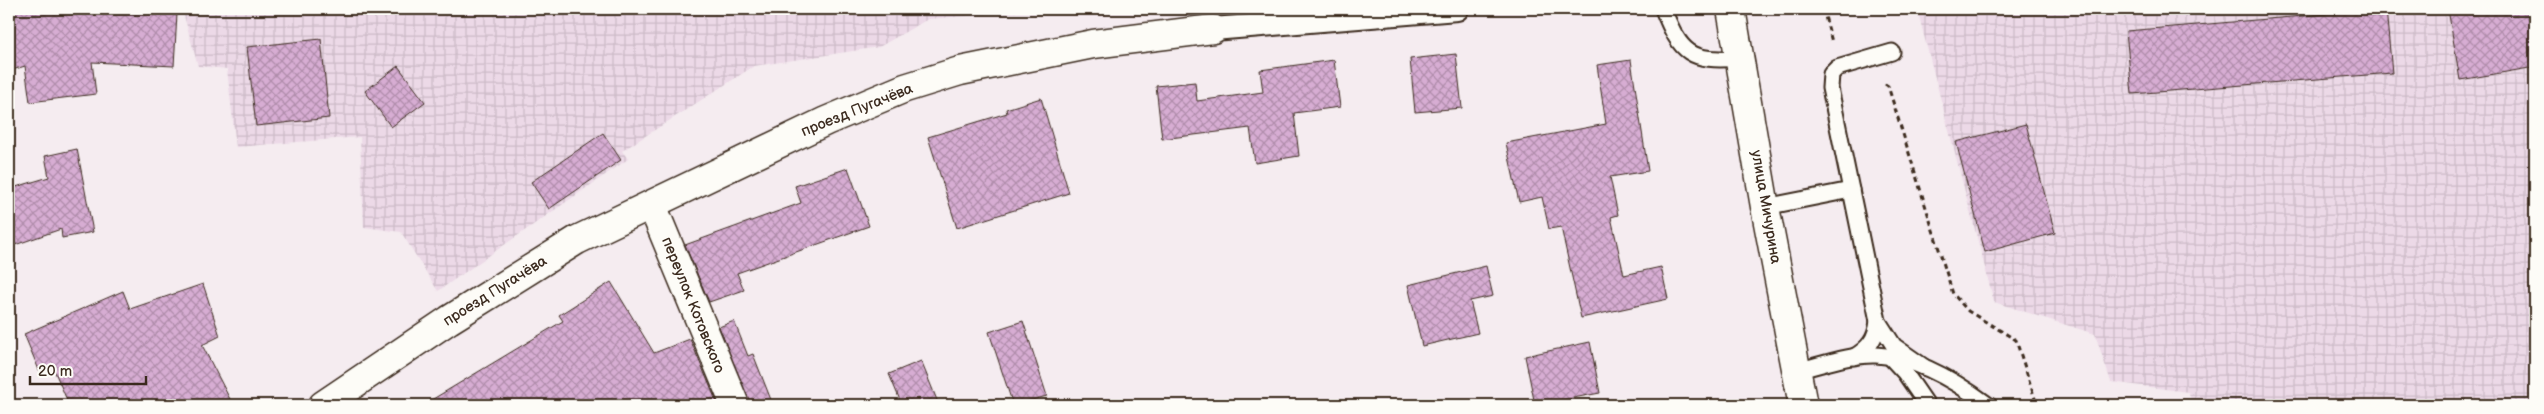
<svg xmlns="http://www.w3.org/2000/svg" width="2544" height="414" font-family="'Balsamiq Sans',sans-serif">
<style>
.industrial{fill:url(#industrial-grid)}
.building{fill:url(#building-cross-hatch);stroke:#3b2a1e}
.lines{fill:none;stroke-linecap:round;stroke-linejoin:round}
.service-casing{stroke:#3b2a1e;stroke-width:19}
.pedestrian-casing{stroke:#3b2a1e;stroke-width:26}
.minor-casing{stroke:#3b2a1e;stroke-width:31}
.primary-casing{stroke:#3b2a1e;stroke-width:31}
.path{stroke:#3b2a1e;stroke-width:3;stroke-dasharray:5 4;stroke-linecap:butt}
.service{stroke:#fdfcf7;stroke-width:15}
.pedestrian{stroke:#fdfcf7;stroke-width:22}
.minor{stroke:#fdfcf7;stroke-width:28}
.primary{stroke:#fdfcf7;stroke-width:28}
.labels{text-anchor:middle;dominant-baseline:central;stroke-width:4;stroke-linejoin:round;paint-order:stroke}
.street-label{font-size:15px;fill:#3b2a1e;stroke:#fdfcf7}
</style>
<defs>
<pattern id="industrial-grid" width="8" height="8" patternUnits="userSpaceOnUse" patternTransform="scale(1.25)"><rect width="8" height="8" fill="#ecd9e7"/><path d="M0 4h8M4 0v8" fill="none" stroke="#cbbac6"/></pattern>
<pattern id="building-cross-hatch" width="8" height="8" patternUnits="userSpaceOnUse" patternTransform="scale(1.25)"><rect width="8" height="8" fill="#d7add3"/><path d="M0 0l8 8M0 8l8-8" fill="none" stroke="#b08dab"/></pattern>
</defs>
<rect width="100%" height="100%" fill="#f5ecf0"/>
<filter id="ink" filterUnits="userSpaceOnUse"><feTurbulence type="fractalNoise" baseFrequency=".02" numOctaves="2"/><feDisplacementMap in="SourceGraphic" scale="10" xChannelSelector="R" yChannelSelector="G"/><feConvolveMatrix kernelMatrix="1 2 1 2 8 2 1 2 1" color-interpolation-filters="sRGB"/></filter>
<g filter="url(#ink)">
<g class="industrial">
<polygon points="103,9 1053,9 928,19 879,47 754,66 622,151 628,159 438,291 401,232 364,227 360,137 236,147 227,69 198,66 183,12"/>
<polygon points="1917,9 2535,9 2535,405 2193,405 2188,392 2111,382 2095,334 1994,302"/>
</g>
<g class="building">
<polygon points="9,9 79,9 177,14 174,66 92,62 96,94 30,102 25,66 9,71"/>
<polygon points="2386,9 2392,73 2132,94 2126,31"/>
<polygon points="2448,9 2535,9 2535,67 2460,80"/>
<polygon points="321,39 329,118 256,126 247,47"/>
<polygon points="1456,54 1462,108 1415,112 1410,59"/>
<polygon points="1334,60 1340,107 1294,113 1299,156 1255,163 1250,128 1162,139 1156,86 1195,82 1197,101 1263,92 1260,70"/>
<polygon points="1631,60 1648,171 1610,177 1618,215 1611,217 1624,275 1661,267 1668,299 1581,318 1561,227 1549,229 1542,197 1519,202 1506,143 1606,124 1597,65"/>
<polygon points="398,66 425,102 391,127 365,91"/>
<polygon points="1041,98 1069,193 957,228 928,137 1007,113 1006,109"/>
<polygon points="2026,124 2055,233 1985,252 1956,142"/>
<polygon points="603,133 621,160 549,209 531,182"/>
<polygon points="77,149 93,232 62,238 61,229 9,247 9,189 49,177 45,156"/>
<polygon points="848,168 869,226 737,273 744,290 709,302 685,245 801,203 795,186"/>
<polygon points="1486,266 1493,296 1470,301 1478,333 1422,346 1408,285"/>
<polygon points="611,282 654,353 690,339 718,405 423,405 563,321 559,315"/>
<polygon points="203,284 220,336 202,345 233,405 69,405 52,365 39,370 24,334 123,291 130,309"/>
<polygon points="734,321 748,356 753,354 773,405 750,405 719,327"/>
<polygon points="1023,321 1047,396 1013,405 989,332"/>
<polygon points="1590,342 1600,393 1535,405 1525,356"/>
<polygon points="921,361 939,405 902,405 889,374"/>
</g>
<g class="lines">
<defs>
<g id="service">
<path d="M1663,9C1681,54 1690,62 1739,58"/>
<polyline points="1892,52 1837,68 1831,74 1830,88 1878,321 1894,346 1924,367"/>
<polyline points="1765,207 1851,190"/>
<path d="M1854,357C1869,348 1876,339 1878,321"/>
<polyline points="1891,358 1905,373 1927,405"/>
<path d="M1796,371C1821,365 1850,354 1876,355C1915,357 1957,382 1988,405"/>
</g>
<polyline id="pedestrian" points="1213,29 1457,9"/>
<g id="minor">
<polyline points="652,205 735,405"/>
<polyline points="323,405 449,320 577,240 826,121 905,88 960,71 1093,44 1213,29"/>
</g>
<polyline id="primary" points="1731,9 1765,207 1803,405"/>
</defs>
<use href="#service" class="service-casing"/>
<use href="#pedestrian" class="pedestrian-casing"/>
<use href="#minor" class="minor-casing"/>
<use href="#primary" class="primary-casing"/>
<g class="path">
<polyline points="1823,9 1832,42"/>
<polyline points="1885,84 1888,86 1953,294 1968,311 2016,340 2037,405"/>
</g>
<use href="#service" class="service"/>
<use href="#pedestrian" class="pedestrian"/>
<use href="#minor" class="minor"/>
<use href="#primary" class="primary"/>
</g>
</g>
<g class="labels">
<g class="street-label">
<text transform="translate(857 110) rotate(-22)">проезд Пугачёва</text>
<text transform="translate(1766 207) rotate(80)">улица Мичурина</text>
<text transform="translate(495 291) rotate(-32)">проезд Пугачёва</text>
<text transform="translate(693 305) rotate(68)">переулок Котовского</text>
</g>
</g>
<rect width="2544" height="414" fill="none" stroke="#fdfcf7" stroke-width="30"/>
<rect x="15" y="15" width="2514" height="384" fill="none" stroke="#3b2a1e" stroke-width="2" filter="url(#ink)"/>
<path d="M30 376v8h116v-8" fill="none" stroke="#3b2a1e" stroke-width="2.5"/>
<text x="38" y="376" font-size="15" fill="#3b2a1e" stroke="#fdfcf7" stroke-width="4" paint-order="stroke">20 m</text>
</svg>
